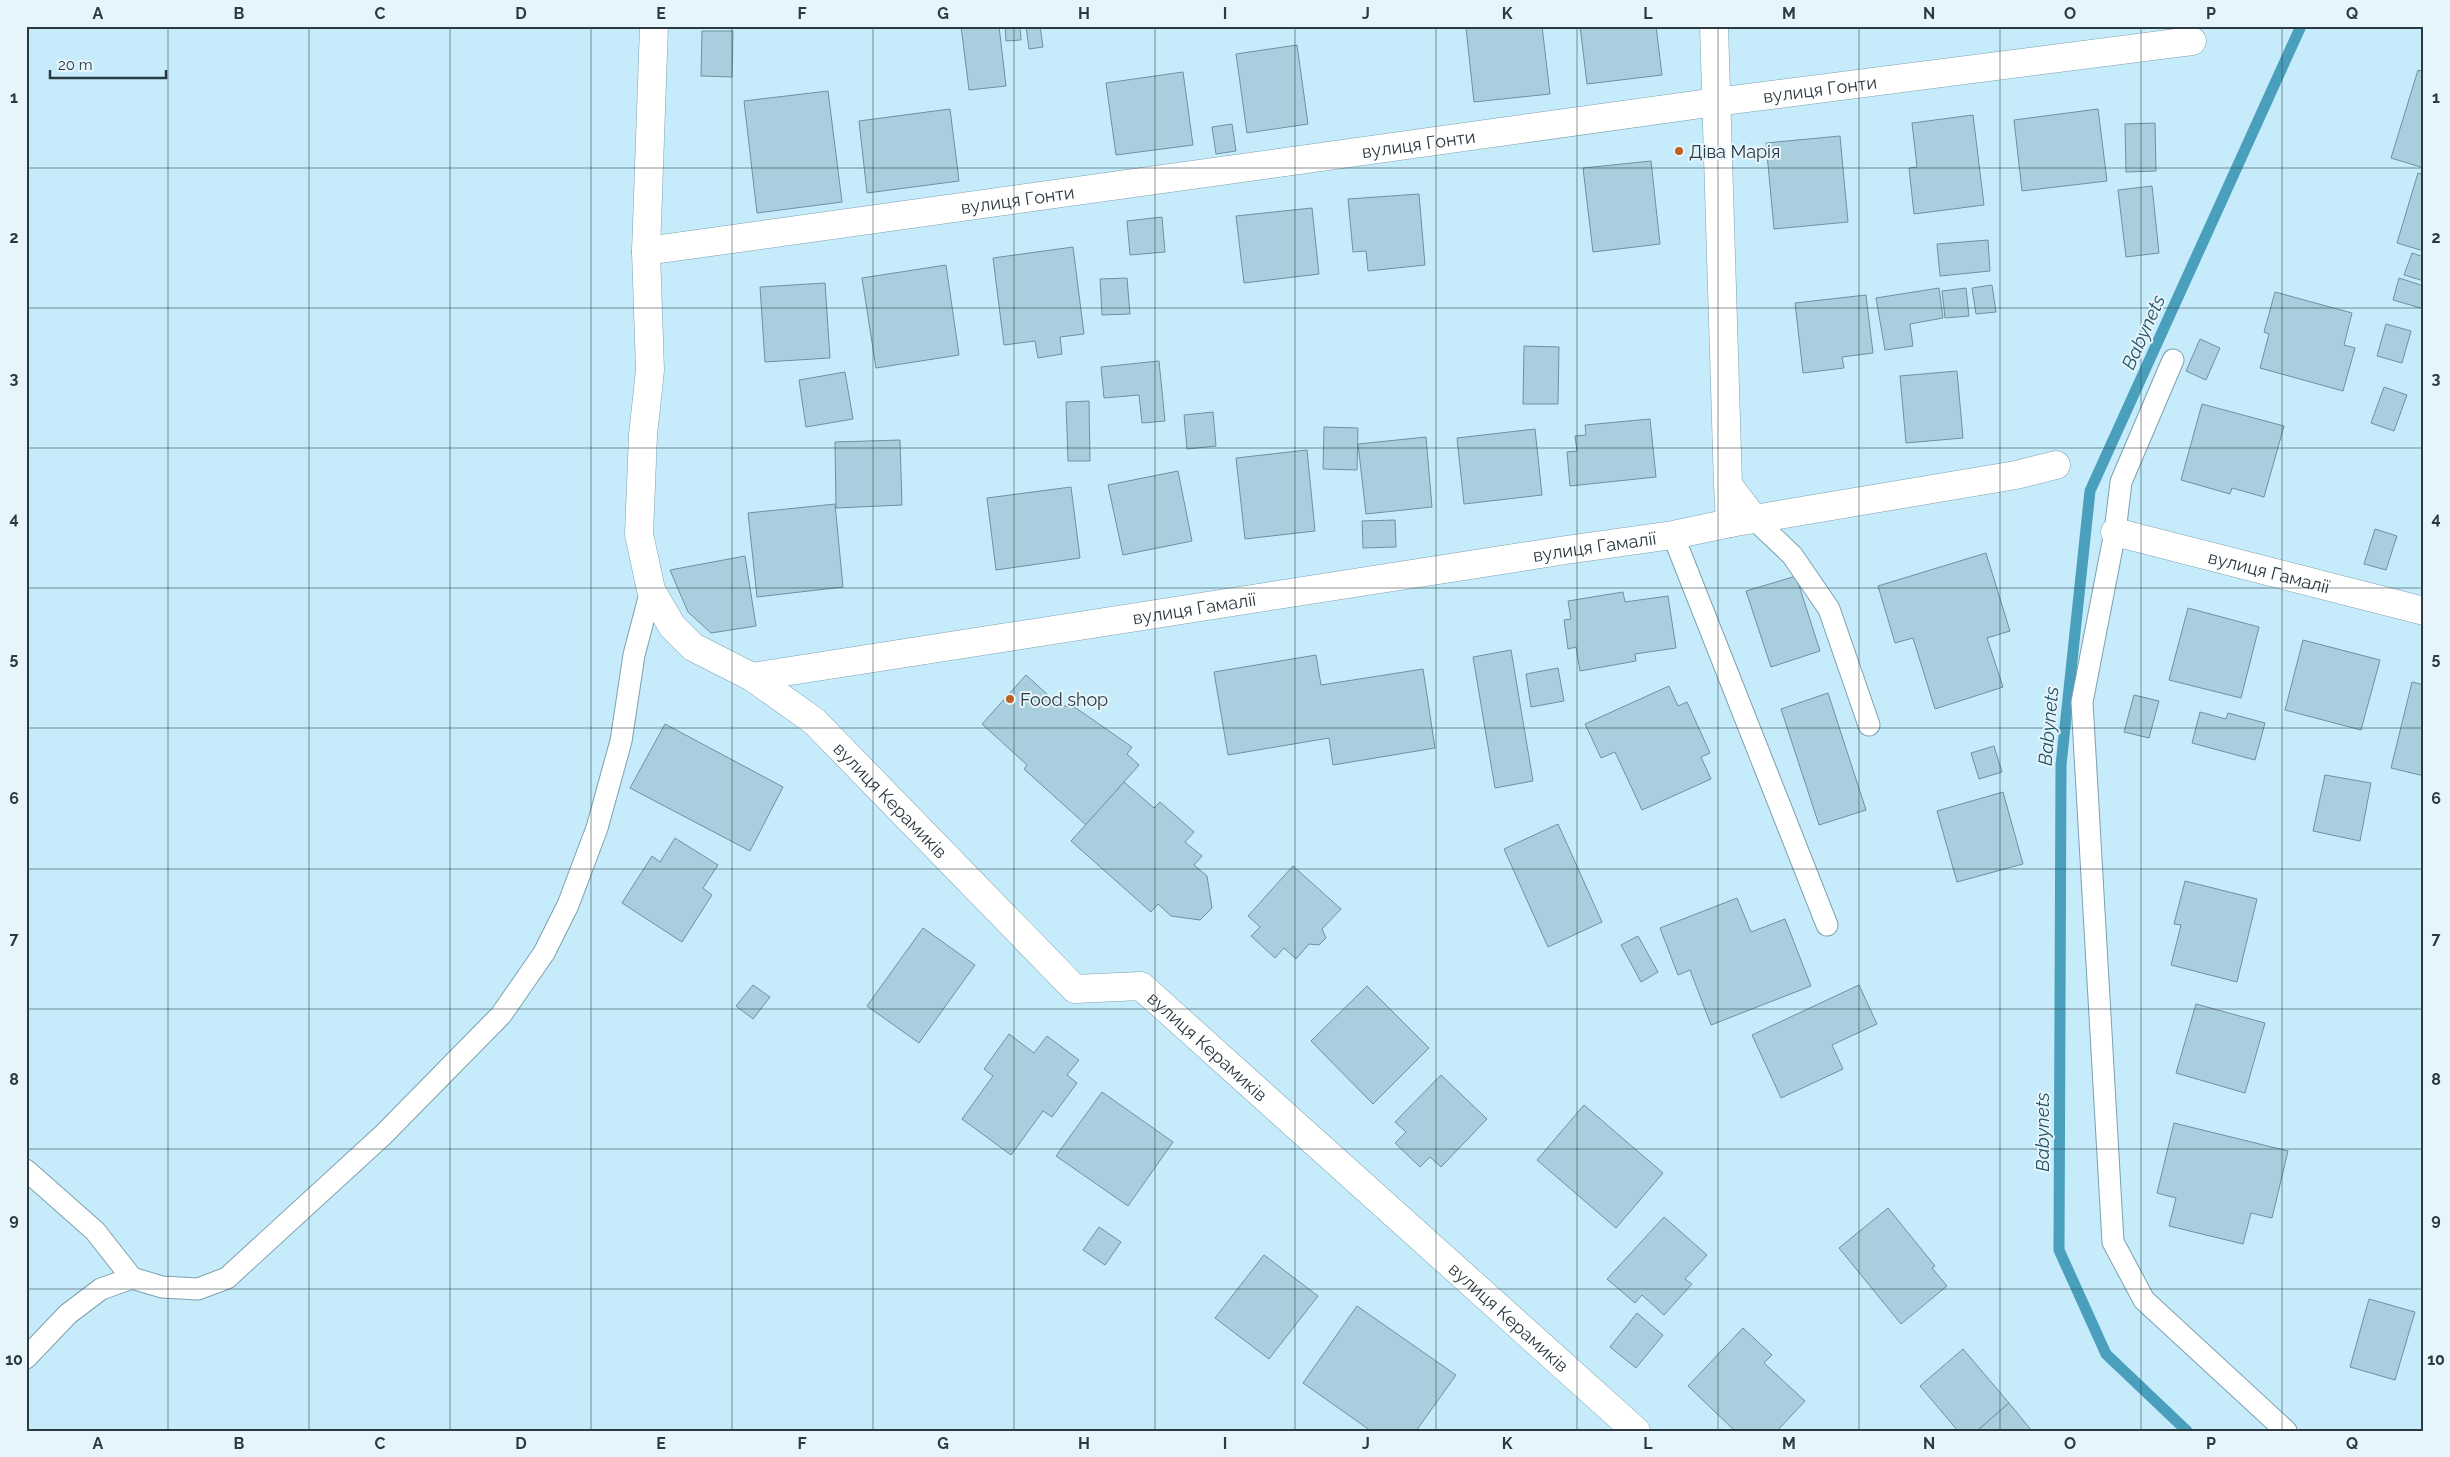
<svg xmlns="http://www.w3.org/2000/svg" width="2450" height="1457" font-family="Raleway,sans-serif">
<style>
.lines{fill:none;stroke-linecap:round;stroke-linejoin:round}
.stream{stroke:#4a9fbc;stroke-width:11}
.building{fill:#a9cfde;stroke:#6e919f}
.lane-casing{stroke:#7ca1af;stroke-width:23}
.street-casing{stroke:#7ca1af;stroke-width:29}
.lane{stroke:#fff;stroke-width:21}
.street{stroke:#fff;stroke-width:28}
.grid{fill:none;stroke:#2b3a40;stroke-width:1;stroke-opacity:0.55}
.poi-dot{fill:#c15f21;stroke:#e6f5fb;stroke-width:2}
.labels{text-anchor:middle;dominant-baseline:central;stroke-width:4;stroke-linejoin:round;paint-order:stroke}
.street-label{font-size:18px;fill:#2b3a40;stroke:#e6f5fb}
.poi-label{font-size:18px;fill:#2b3a40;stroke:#e6f5fb;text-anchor:start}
.water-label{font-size:19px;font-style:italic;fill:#225263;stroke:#e6f5fb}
.neatline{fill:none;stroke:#2b3a40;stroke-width:2}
.grid-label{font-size:16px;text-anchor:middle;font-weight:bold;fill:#2b3a40}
</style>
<rect width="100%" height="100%" fill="#c6ecfc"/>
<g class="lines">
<polyline class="stream" points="2187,1431 2106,1354 2059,1250 2061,765 2090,491 2301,26"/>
</g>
<g class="building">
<polygon points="961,26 999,26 1006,86 969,90"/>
<polygon points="1005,26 1020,26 1021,40 1006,41"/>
<polygon points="1026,26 1040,26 1043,47 1029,49"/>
<polygon points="1485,26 1542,26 1550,94 1474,102 1466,28"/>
<polygon points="1580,26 1656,26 1662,75 1587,84"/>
<polygon points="702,31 733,31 732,77 701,76"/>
<polygon points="1297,45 1308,124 1247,133 1236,54"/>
<polygon points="2418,70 2424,72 2424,168 2391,158"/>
<polygon points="1183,72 1193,145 1116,155 1106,83"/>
<polygon points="828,91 842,202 757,213 744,101"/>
<polygon points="950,109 959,181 867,193 859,121"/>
<polygon points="2098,109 2107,181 2022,191 2014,120"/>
<polygon points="1973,115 1984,205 1914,214 1909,168 1917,167 1912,123"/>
<polygon points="2155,123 2156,171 2126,172 2125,124"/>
<polygon points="1232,124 1236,151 1216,154 1212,127"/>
<polygon points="1840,136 1848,222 1774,229 1766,143"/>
<polygon points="1651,161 1660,244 1593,252 1583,168"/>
<polygon points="2418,173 2424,175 2424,251 2397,243"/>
<polygon points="2152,186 2159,253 2126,257 2118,190"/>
<polygon points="1419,194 1425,265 1368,271 1366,251 1353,252 1348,199"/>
<polygon points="1312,208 1319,274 1244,283 1236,216"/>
<polygon points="1162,217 1165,252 1130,255 1127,221"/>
<polygon points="1988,240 1990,271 1940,276 1937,244"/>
<polygon points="1073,247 1084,334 1060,337 1062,354 1038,358 1035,341 1004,345 993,258"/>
<polygon points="2412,253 2424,257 2424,281 2404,275"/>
<polygon points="946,265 959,355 876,368 862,278"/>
<polygon points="1127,278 1130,314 1102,315 1100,279"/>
<polygon points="2399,278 2424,286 2424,309 2393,300"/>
<polygon points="825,283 830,358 765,362 760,287"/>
<polygon points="1992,285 1996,312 1976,314 1972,288"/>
<polygon points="1939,288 1943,318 1910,324 1913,346 1885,350 1876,298"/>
<polygon points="1966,288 1969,316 1945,318 1942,291"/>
<polygon points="2275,292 2352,313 2344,345 2355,348 2343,391 2260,368 2269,334 2264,332"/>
<polygon points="1866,295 1873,353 1842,357 1844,368 1803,373 1795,303"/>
<polygon points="2386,324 2411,331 2402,363 2377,356"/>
<polygon points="2200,339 2220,348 2206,380 2186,371"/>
<polygon points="1524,346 1559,347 1558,404 1523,404"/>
<polygon points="1159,361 1165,421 1142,423 1139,395 1104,398 1101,367"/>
<polygon points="1957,371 1963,438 1906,443 1900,376"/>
<polygon points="845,372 853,419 806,427 799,380"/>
<polygon points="2384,387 2407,395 2394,431 2371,423"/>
<polygon points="1089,401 1090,461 1068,461 1066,402"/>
<polygon points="2202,404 2284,426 2264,497 2232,488 2230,494 2181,480"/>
<polygon points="1213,412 1216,446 1187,449 1184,415"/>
<polygon points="1650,419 1656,477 1570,486 1567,452 1577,451 1575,436 1586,435 1585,425"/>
<polygon points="1324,427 1358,428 1357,470 1323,469"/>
<polygon points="1535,429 1542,495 1464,504 1457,438"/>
<polygon points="1426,437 1432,507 1366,514 1358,444"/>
<polygon points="900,440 902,505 836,508 835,442"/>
<polygon points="1307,450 1315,531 1245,539 1236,458"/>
<polygon points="1178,471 1192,541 1123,555 1108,485"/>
<polygon points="1071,487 1080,558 996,570 987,498"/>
<polygon points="835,504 843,587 757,597 748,513"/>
<polygon points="1395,520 1396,547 1363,548 1362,521"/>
<polygon points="2375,529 2397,536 2386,570 2364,564"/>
<polygon points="1986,553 2010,631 1987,638 2003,687 1935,709 1913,638 1895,643 1878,586"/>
<polygon points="745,556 756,626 711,633 688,612 670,570"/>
<polygon points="1796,576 1820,651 1771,667 1746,591"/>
<polygon points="1623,592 1625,602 1668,596 1676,648 1635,654 1636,661 1580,671 1576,647 1568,649 1564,620 1571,619 1568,601"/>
<polygon points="2188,608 2259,627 2241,698 2169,680"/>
<polygon points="2303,640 2380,660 2361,730 2285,710"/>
<polygon points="1511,650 1533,781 1495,788 1473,657"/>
<polygon points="1316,655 1321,685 1423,669 1435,748 1333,765 1329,738 1228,755 1214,672"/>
<polygon points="1558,668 1564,701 1531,707 1526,674"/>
<polygon points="1026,675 1059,705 1076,708 1132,747 1127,754 1139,765 1086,825 1024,769 1027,765 982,724"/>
<polygon points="2412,682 2424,685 2424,776 2391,768"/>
<polygon points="1669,686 1678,706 1687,702 1710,753 1701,757 1711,779 1642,810 1615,752 1601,758 1585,724"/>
<polygon points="1828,693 1866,810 1819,825 1781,709"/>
<polygon points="2134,695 2159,701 2149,738 2124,732"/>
<polygon points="2200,712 2226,719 2228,713 2265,723 2255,760 2192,743"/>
<polygon points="665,724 783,787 750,851 630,788"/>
<polygon points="1994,746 2002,772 1979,779 1971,753"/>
<polygon points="2325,775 2371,783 2360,841 2313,831"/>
<polygon points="1124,782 1154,808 1160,802 1194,832 1185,842 1202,856 1194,865 1207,876 1212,908 1200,920 1171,916 1158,904 1151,912 1071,841"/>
<polygon points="2003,792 2023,864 1957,882 1937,811"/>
<polygon points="1558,824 1602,922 1548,947 1504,849"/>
<polygon points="675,838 718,865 703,888 712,895 682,942 622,903 652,856 660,862"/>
<polygon points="1293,866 1341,909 1322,929 1326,938 1319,945 1309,944 1296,959 1284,948 1275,958 1251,936 1260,927 1248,916"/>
<polygon points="2185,881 2257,899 2237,982 2171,965 2181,925 2174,924"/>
<polygon points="1737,898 1751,932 1785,919 1811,986 1711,1025 1690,970 1678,975 1660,928"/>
<polygon points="923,928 975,965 919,1043 867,1006"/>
<polygon points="1638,936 1658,972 1641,982 1621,945"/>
<polygon points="753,985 770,997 753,1019 736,1006"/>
<polygon points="1859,985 1877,1024 1832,1045 1843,1069 1781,1098 1752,1035"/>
<polygon points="1367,986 1429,1048 1373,1104 1311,1041"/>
<polygon points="2196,1004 2265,1023 2245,1093 2176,1073"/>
<polygon points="1009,1034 1034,1053 1047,1036 1079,1060 1067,1075 1077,1083 1052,1117 1043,1111 1011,1155 962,1119 993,1076 984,1069"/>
<polygon points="1441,1075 1487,1119 1441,1167 1430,1157 1420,1167 1395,1143 1406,1132 1395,1122"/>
<polygon points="1102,1092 1173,1142 1128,1206 1056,1156"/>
<polygon points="1584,1105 1663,1173 1616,1228 1537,1160"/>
<polygon points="2174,1123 2288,1151 2272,1218 2251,1213 2243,1244 2169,1226 2176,1198 2157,1193"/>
<polygon points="1888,1208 1935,1266 1932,1268 1947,1286 1901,1324 1839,1248"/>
<polygon points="1664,1217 1707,1255 1685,1279 1692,1284 1664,1315 1642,1295 1635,1303 1607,1279"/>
<polygon points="1099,1227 1121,1242 1105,1265 1083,1250"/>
<polygon points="1264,1255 1318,1296 1269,1359 1215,1318"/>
<polygon points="2369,1299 2415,1312 2395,1380 2350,1367"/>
<polygon points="1357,1306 1456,1375 1416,1431 1371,1431 1303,1383"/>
<polygon points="1637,1313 1663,1335 1636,1368 1610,1347"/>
<polygon points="1743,1328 1772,1355 1764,1363 1805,1401 1777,1431 1735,1431 1688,1386"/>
<polygon points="1963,1349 2009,1403 1977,1431 1958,1431 1920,1386"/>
<polygon points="2009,1403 2032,1431 1977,1431"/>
</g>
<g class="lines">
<defs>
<g id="lane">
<polyline points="2173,360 2121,482 2115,532 2082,702 2113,1242 2144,1300 2286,1431"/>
<polyline points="1754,519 1792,555 1829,609 1869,725"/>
<polyline points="1673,535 1827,925"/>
<polyline points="26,1170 95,1231 132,1278"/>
<polyline points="26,1358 68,1314 101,1289 132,1278 162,1287 198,1289 227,1278 383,1135 501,1015 544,953 568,905 597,828 621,741 634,655 651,590"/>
</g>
<g id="street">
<path id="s1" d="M654,26L646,251L650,370L643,435L639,534L651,590L672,626L693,647L752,677L1566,550L1673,535L1730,523"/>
<polyline points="1714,26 1728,485 1730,523 1754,519 1728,485"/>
<path id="s2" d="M646,251L1716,102L2192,41"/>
<polyline points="1754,519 2016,475 2056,465"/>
<path id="s3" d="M2115,532L2424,611"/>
<path id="s4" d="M752,677L814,721L1075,989L1141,986L1636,1431"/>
</g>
</defs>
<use href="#lane" class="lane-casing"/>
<use href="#street" class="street-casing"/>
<use href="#lane" class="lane"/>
<use href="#street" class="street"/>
</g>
<path class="grid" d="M168,26V1431M309,26V1431M450,26V1431M591,26V1431M732,26V1431M873,26V1431M1014,26V1431M1155,26V1431M1295,26V1431M1436,26V1431M1577,26V1431M1718,26V1431M1859,26V1431M2000,26V1431M2141,26V1431M2282,26V1431M26,168H2424M26,308H2424M26,448H2424M26,588H2424M26,728H2424M26,869H2424M26,1009H2424M26,1149H2424M26,1289H2424"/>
<g class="poi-dot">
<circle cx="1679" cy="151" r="5"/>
<circle cx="1010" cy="699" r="5"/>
</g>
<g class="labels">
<g class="street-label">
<text stroke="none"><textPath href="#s2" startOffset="1185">вулиця Гонти</textPath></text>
<text stroke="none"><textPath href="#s2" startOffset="780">вулиця Гонти</textPath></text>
<text stroke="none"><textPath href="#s2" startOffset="375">вулиця Гонти</textPath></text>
<text stroke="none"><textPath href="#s1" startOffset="1556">вулиця Гамалії</textPath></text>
<text stroke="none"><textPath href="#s3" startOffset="159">вулиця Гамалії</textPath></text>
<text stroke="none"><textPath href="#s1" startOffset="1151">вулиця Гамалії</textPath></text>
<text stroke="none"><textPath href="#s4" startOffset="186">вулиця Керамиків</textPath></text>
<text stroke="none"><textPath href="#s4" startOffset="606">вулиця Керамиків</textPath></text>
<text stroke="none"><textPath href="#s4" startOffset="1011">вулиця Керамиків</textPath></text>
</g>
<g class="poi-label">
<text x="1689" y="151">Діва Марія</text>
<text x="1020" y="699">Food shop</text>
</g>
<g class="water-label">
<text transform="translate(2143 332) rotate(-66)">Babynets</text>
<text transform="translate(2048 726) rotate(-85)">Babynets</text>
<text transform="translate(2042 1132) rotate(-90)">Babynets</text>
</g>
</g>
<rect width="2450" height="1457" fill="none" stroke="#e6f5fb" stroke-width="55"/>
<path d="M50 70v8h116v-8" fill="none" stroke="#2b3a40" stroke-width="2.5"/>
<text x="58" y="70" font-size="15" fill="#2b3a40" stroke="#e6f5fb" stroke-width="4" paint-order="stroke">20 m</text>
<rect x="28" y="28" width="2394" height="1402" class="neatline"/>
<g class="grid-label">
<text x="98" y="19">A</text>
<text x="239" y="19">B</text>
<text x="380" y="19">C</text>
<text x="521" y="19">D</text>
<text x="661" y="19">E</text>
<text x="802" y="19">F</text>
<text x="943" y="19">G</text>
<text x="1084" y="19">H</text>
<text x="1225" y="19">I</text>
<text x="1366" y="19">J</text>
<text x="1507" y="19">K</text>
<text x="1648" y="19">L</text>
<text x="1789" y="19">M</text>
<text x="1929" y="19">N</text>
<text x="2070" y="19">O</text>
<text x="2211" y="19">P</text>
<text x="2352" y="19">Q</text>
<text x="14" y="103">1</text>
<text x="2436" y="103">1</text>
<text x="14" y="243">2</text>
<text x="2436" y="243">2</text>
<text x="14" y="384">3</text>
<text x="2436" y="384">3</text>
<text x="14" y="524">4</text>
<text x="2436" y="524">4</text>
<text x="14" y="664">5</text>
<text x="2436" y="664">5</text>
<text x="14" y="804">6</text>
<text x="2436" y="804">6</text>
<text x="14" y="944">7</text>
<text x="2436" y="944">7</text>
<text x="14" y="1085">8</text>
<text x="2436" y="1085">8</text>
<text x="14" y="1225">9</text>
<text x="2436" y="1225">9</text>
<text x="14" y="1365">10</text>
<text x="2436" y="1365">10</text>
<text x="98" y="1449">A</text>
<text x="239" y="1449">B</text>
<text x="380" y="1449">C</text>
<text x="521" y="1449">D</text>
<text x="661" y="1449">E</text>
<text x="802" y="1449">F</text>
<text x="943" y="1449">G</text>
<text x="1084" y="1449">H</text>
<text x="1225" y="1449">I</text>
<text x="1366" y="1449">J</text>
<text x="1507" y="1449">K</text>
<text x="1648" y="1449">L</text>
<text x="1789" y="1449">M</text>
<text x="1929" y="1449">N</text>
<text x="2070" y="1449">O</text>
<text x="2211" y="1449">P</text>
<text x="2352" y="1449">Q</text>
</g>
</svg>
